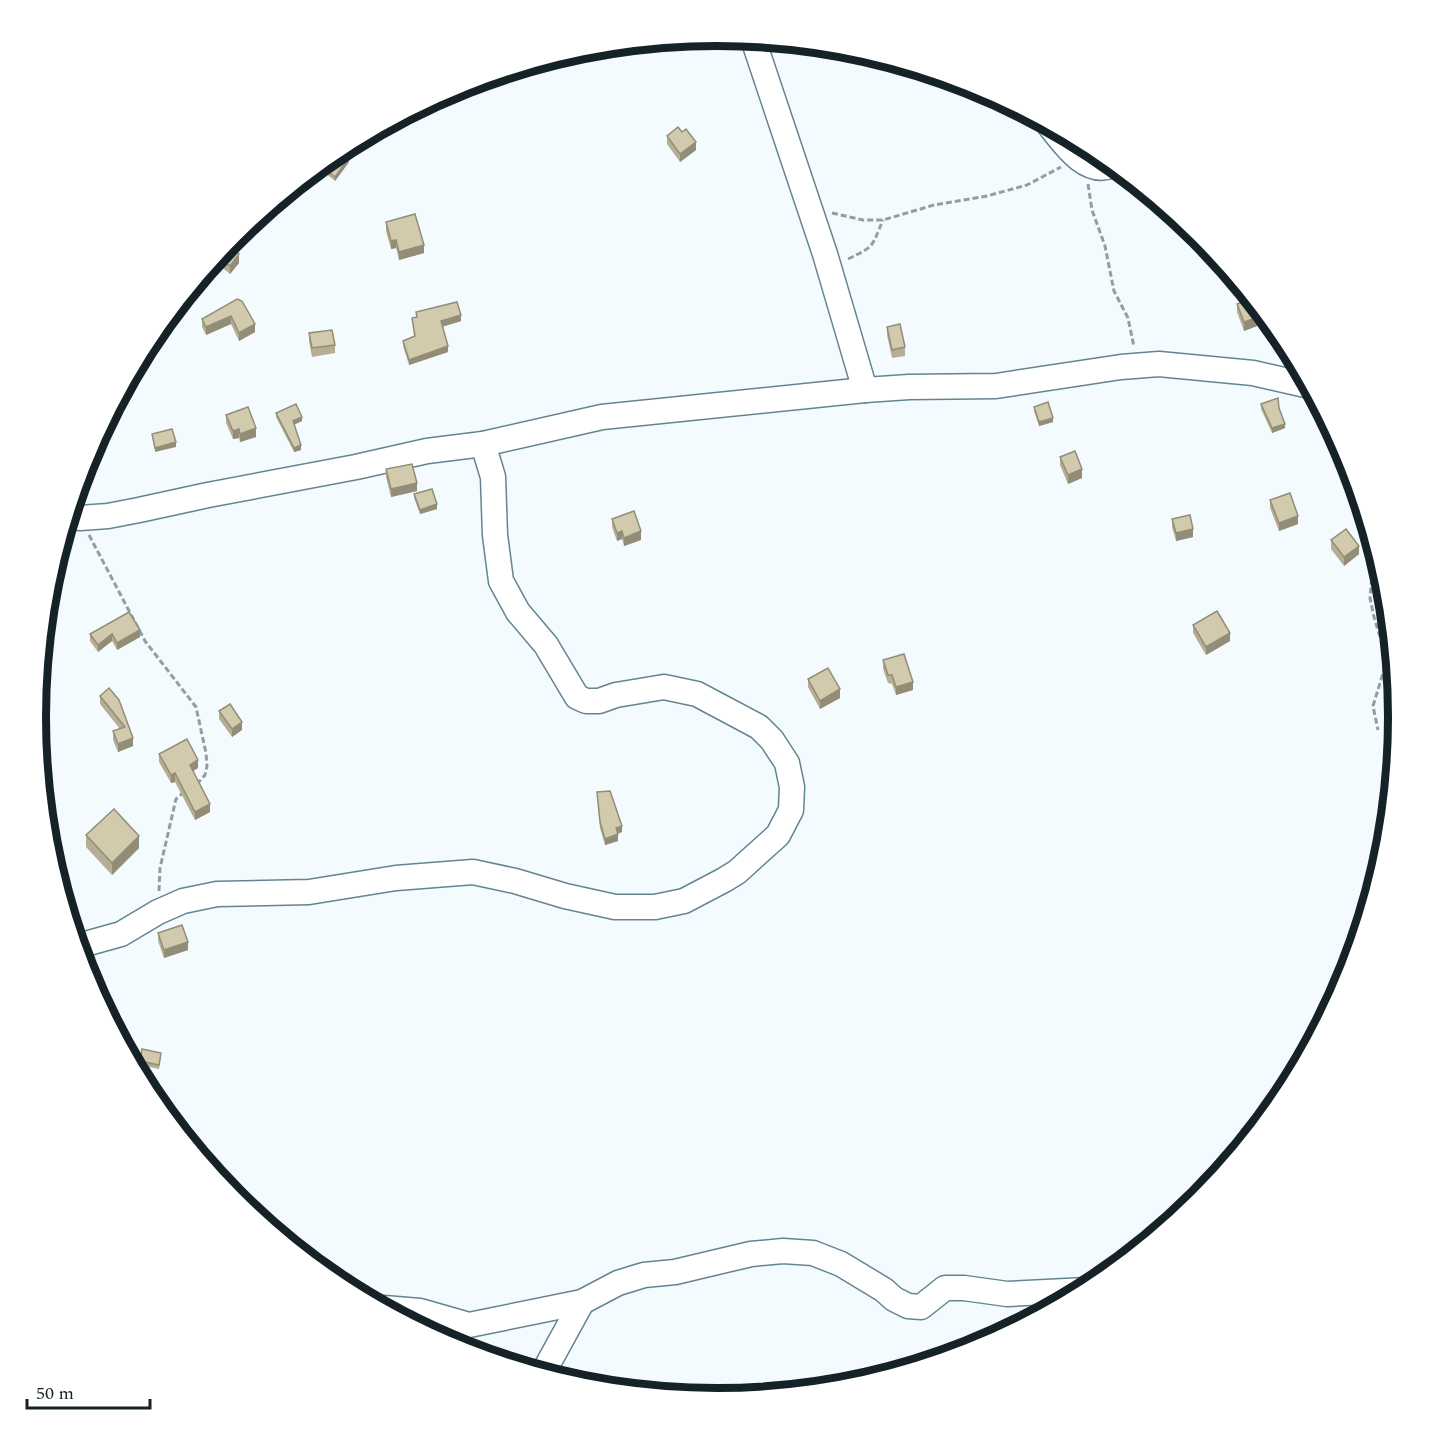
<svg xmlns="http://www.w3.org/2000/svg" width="1435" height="1435" font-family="Spectral,serif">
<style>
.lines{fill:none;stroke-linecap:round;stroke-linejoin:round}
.minor-casing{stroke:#638591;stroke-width:27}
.path{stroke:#949ea1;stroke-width:3;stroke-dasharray:6 3;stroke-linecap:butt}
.minor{stroke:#fff;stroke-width:24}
.wall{fill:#b5ae94}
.shaded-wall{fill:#938d78}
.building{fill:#d2caac;stroke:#938d78;stroke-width:1.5}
.rim{fill:none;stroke:#152328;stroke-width:8}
</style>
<rect width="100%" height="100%" fill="#f4fbfe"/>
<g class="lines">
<defs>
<g id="minor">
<polyline points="753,39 825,254 865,390"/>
<path d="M1049,125C1064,144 1086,177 1113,165"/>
<polyline points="70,516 80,518 108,516 139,510 208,495 356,467 427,451 483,444 602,417 865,390 909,387 996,386 1121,367 1159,364 1253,373 1310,386"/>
<polyline points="78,946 121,934 158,912 183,901 217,894 309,892 396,878 473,872 515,881 565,896 615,907 655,907 684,901 724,880 737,872 778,835 791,810 792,787 787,763 772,740 759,727 697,694 664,687 616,695 599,701 586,701 577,697 546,645 518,612 501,581 495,535 493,477 483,444"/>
<polyline points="384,1308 420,1311 469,1325 582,1302 618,1283 644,1275 675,1272 751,1254 783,1251 813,1253 841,1264 884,1290 894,1299 908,1306 921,1307 945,1288 964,1288 1007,1294 1086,1290"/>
<polyline points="543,1373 582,1302"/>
</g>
</defs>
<use href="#minor" class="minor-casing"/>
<g class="path">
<polyline points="1088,184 1092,210 1105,246 1114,291 1128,318 1134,347"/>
<polyline points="832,213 863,220 883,220 934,205 987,196 1027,185 1061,167"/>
<path d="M848,259C875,246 871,248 883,220"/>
<polyline points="89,535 145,641 196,707 206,753 207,766 205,775 197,784"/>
<polyline points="1376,552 1373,563 1370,598 1374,617 1387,660 1373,706 1378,730"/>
<polyline points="159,891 160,868 176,799 184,792"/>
</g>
<use href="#minor" class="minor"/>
</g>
<g class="wall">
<polygon points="667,136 696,150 680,162 667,144"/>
<polygon points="349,162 335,181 325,173 325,169"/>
<polygon points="386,222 424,253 399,260 396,248 391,249 386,231"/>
<polygon points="228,245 239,263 230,274 220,266 208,269"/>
<polygon points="242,301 255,332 239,341 231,324 206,335 202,327 202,319"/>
<polygon points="1237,304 1265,316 1265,323 1244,331 1237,312"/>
<polygon points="416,312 461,321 442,327 448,352 409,365 403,346 403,341 414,337 412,318 416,317"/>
<polygon points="887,327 905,347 905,356 892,358 887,335"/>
<polygon points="309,333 335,345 335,353 312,357 309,341"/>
<polygon points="1261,404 1279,408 1285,428 1272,433 1261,409"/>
<polygon points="1034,407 1053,422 1039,426 1034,411"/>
<polygon points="276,413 302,421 294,425 301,450 294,452 276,417"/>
<polygon points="226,415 256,437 240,442 239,438 233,439 226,423"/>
<polygon points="1060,457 1082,478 1068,484 1060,465"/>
<polygon points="386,469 417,491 391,497 386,477"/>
<polygon points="414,494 437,509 420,514 414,498"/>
<polygon points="1270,500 1298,524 1279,531 1270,508"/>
<polygon points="612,519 641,540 624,546 622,539 617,541 612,527"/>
<polygon points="1172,519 1193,537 1176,541 1172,527"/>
<polygon points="1331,540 1359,554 1344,566 1331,549"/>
<polygon points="129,612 140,637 117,650 112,641 98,652 90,641 90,634"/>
<polygon points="1193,625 1230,641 1206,655 1193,633"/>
<polygon points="883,660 913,690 896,695 892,684 888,683 883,669"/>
<polygon points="808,679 840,698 820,709 808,687"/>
<polygon points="100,696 133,738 133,746 118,752 113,740 113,731 120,729 100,704"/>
<polygon points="219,711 242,730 232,737 219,719"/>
<polygon points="159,754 198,768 193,771 210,812 195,820 175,782 171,783 159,762"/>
<polygon points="597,792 622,832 618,833 618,841 605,845 600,828"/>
<polygon points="86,835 139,848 112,875 86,847"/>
<polygon points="158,933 188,950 164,958 158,941"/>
<polygon points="161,1057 159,1069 140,1065 140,1061"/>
</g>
<g class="shaded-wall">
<polygon points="696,142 696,150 680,162 680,154"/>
<polygon points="349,158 349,162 335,181 335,177"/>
<polygon points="396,240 396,248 391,249 391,241"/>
<polygon points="424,245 424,253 399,260 399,252"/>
<polygon points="239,254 239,263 230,274 230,266"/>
<polygon points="220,258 220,266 208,269 217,259"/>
<polygon points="461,315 461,321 441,327 441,321"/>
<polygon points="1264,315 1265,323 1244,331 1244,322"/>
<polygon points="231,316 231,324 206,335 206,327"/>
<polygon points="255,324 255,332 239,341 239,333"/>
<polygon points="448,346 448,352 409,365 409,360"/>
<polygon points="302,417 302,421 293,425 293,421"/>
<polygon points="1053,418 1053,422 1039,426 1039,422"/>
<polygon points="1285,424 1285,428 1272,433 1272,428"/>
<polygon points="256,428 256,437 240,442 240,434"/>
<polygon points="239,429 239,438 233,439 233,431"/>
<polygon points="176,442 176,447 155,452 155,448"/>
<polygon points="301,445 301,450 294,452 294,448"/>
<polygon points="97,460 97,469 83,474 86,464"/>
<polygon points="1082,469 1082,478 1068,484 1068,475"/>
<polygon points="417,483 417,491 391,497 391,489"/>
<polygon points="437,504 437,509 420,514 420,510"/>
<polygon points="1298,516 1298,524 1279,531 1279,523"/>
<polygon points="1193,529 1193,537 1176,541 1176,533"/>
<polygon points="622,531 622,539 617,541 617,533"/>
<polygon points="641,531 641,540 624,546 624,538"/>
<polygon points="1359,546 1359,554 1344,566 1344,557"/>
<polygon points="140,630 140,637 117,650 117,643"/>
<polygon points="1230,633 1230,641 1206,655 1206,647"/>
<polygon points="112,634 112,641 98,652 98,645"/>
<polygon points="913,682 913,690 896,695 896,687"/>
<polygon points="840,689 840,698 820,709 820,701"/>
<polygon points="242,722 242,730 232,737 232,729"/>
<polygon points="133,738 133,746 118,752 118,744"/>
<polygon points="198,760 198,768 190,773 190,765"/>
<polygon points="175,773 175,782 171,783 171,775"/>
<polygon points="210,804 210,812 195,820 195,812"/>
<polygon points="622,826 622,832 616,834 616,828"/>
<polygon points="618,834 618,841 605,845 605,839"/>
<polygon points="139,836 139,848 112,875 112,863"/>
<polygon points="188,942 188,950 164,958 164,950"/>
</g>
<g class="building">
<polygon points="678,127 682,132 686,129 696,142 680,154 667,136"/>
<polygon points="339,151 349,158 335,177 325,169"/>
<polygon points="415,214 424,245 399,252 396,240 391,241 386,222"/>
<polygon points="228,245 239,254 230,266 220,258 217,259"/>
<polygon points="237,299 242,301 255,324 239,333 231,316 206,327 202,319"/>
<polygon points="1251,299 1264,315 1244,322 1237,304"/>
<polygon points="457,302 461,315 441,321 448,346 409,360 403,341 415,336 412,318 417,317 416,312"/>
<polygon points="900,324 905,347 892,350 887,327"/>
<polygon points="332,330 335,345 312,348 309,333"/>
<polygon points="1278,398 1279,408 1285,424 1272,428 1261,404"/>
<polygon points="1048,402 1053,418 1039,422 1034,407"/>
<polygon points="296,404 302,417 293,421 301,445 294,448 276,413"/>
<polygon points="248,407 256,428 240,434 239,429 233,431 226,415"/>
<polygon points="172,429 176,442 155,448 152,434"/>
<polygon points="93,448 97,460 86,464 88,456"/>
<polygon points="1075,451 1082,469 1068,475 1060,457"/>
<polygon points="412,464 417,483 391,489 386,469"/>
<polygon points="432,489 437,504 420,510 414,494"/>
<polygon points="1290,493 1298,516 1279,523 1270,500"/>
<polygon points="634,511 641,531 624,538 622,531 617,533 612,519"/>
<polygon points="1190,515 1193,529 1176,533 1172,519"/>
<polygon points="1346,529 1359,546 1344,557 1331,540"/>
<polygon points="1217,611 1230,633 1206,647 1193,625"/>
<polygon points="129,612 140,630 117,643 112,634 98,645 90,634"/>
<polygon points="904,654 913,682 896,687 892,675 888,675 883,660"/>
<polygon points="828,668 840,689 820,701 808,679"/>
<polygon points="109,688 119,700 133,738 118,744 113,731 125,727 100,696"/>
<polygon points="230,704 242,722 232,729 219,711"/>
<polygon points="187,739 198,760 190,765 210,804 195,812 175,773 171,775 159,754"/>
<polygon points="610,791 622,826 616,828 618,834 605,839 600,822 597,792"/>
<polygon points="114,809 139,836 112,863 86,835"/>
<polygon points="182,925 188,942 164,950 158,933"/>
<polygon points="142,1049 161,1053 159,1065 140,1061"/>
</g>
<path d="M0 0H1435V1435H0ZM46 717a671 671 0 1 1 1342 0a671 671 0 1 1-1342 0Z" fill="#fff" fill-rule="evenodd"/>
<path class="rim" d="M46 717a671 671 0 1 1 1342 0a671 671 0 1 1-1342 0Z"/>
<path d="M27 1399v9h123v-9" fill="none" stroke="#152328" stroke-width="3"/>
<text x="36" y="1399" font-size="18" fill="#152328" stroke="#ffffff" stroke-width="4.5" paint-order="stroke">50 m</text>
</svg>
